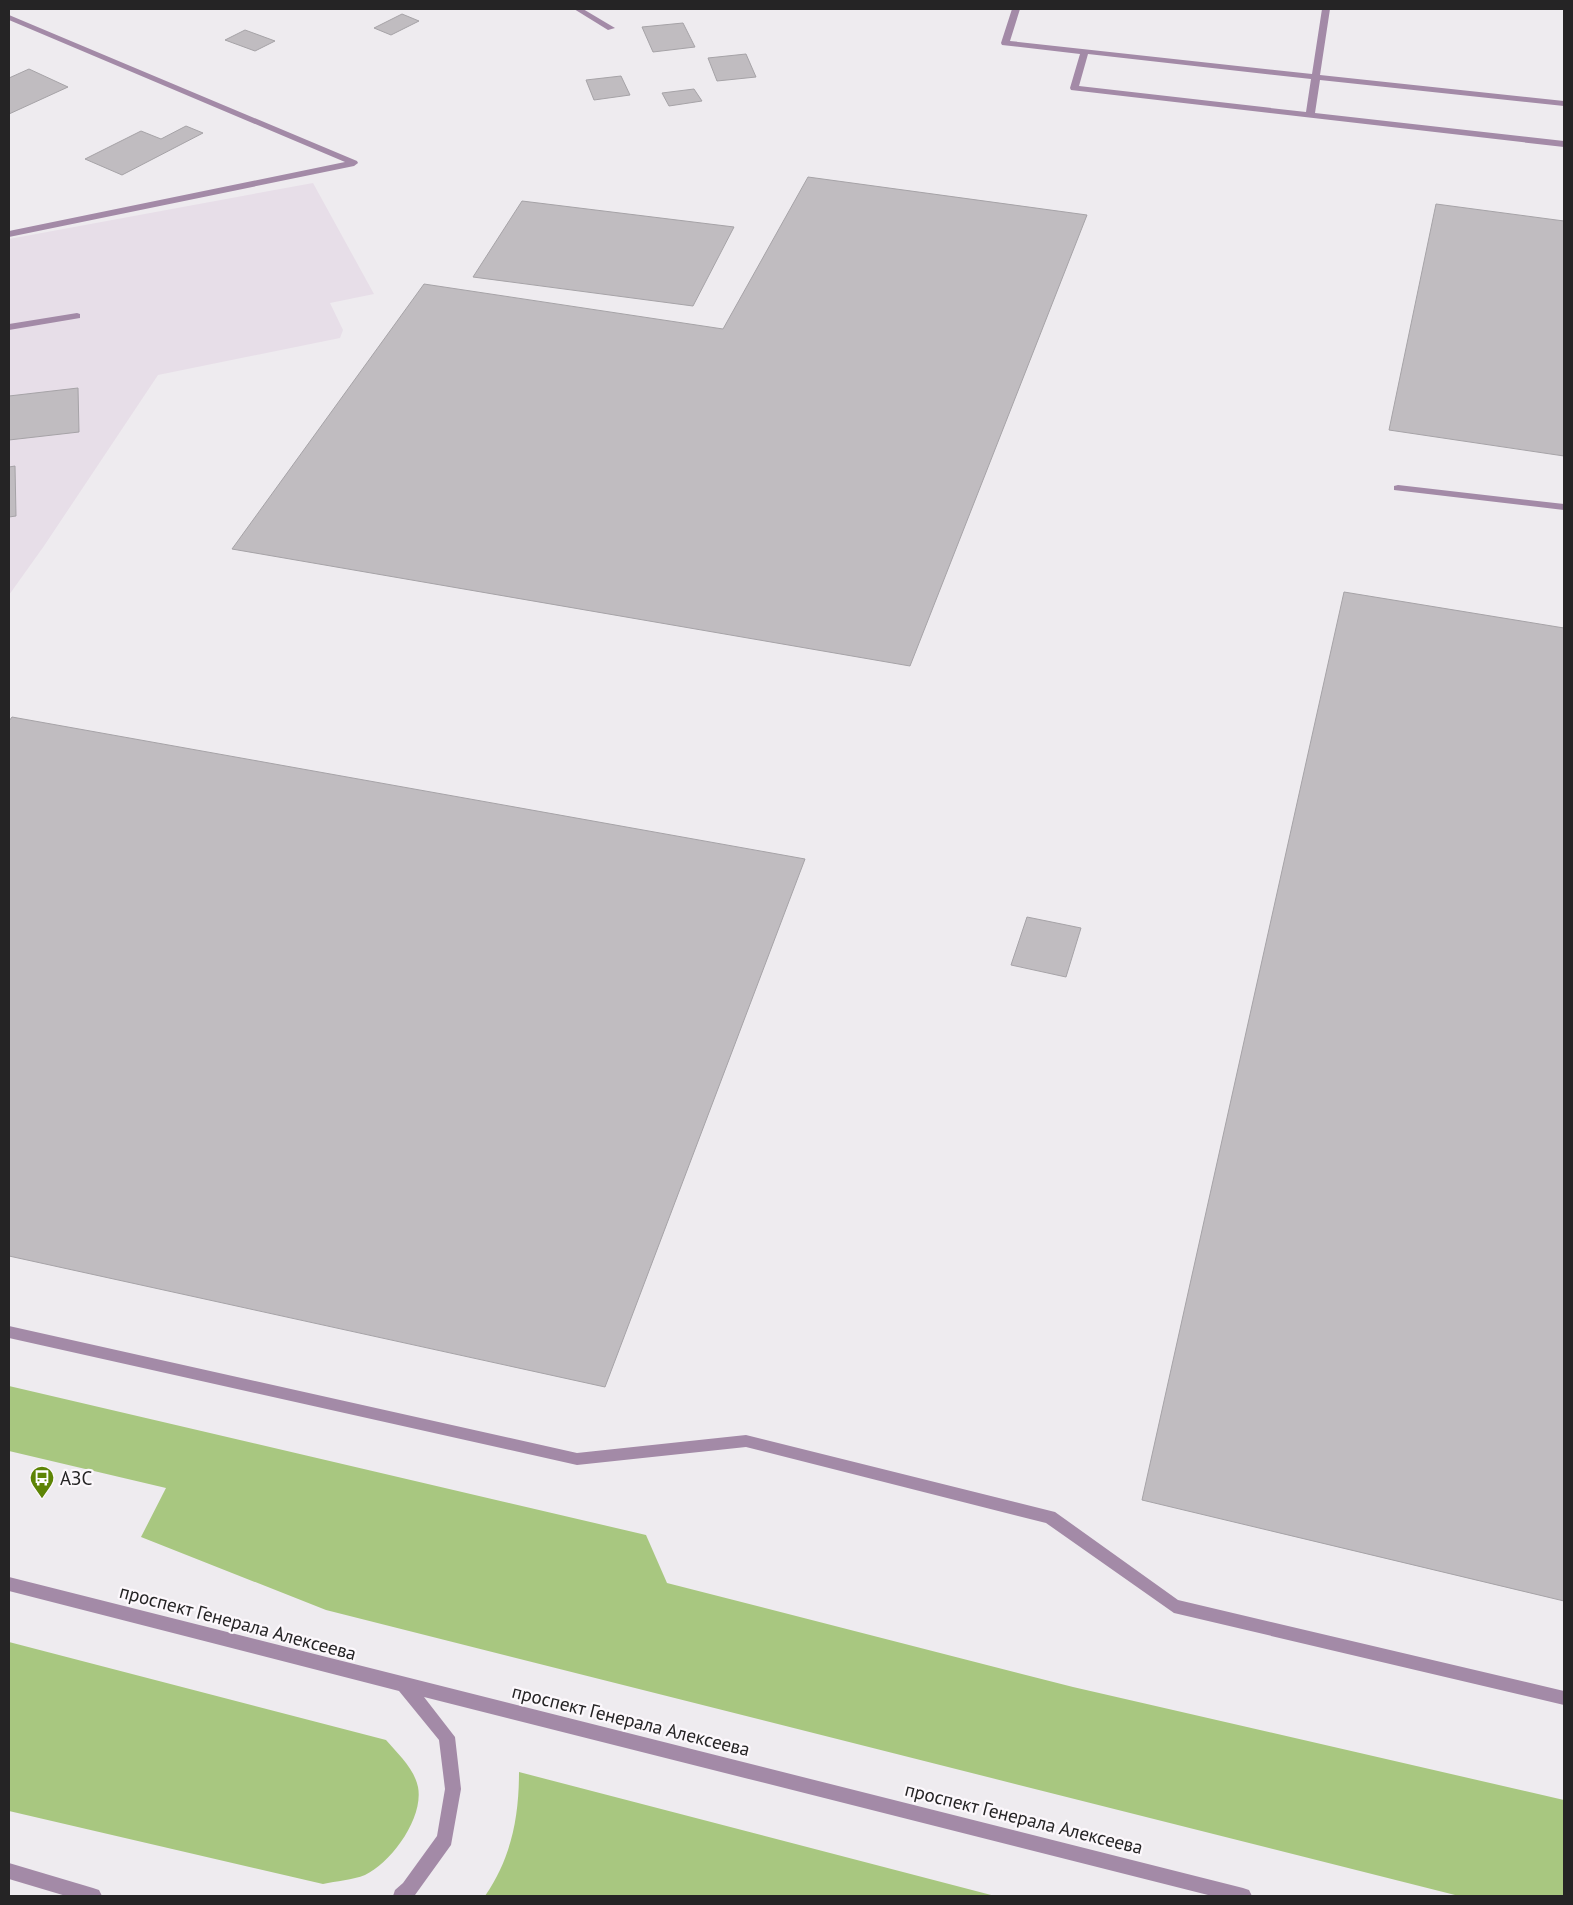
<svg xmlns="http://www.w3.org/2000/svg" width="1573" height="1905" font-family="'PT Sans',sans-serif">
<style>
.built{fill:#e7dee8}
.green{fill:#a8c780}
.building{fill:#c0bcc0;stroke:#a6a3a7}
.lines{fill:none;stroke-linecap:round;stroke-linejoin:round}
.minor{fill:#a38aa7;fill-rule:evenodd}
.labels{text-anchor:middle;dominant-baseline:central;stroke-width:4.5;stroke-linejoin:round;paint-order:stroke}
.near-poi-label{font-size:19px;fill:#252425;stroke:#fcf8fc;text-anchor:start}
.near-street-label{font-size:19px;fill:#252425;stroke:#fcf8fc}
</style>
<rect width="100%" height="100%" fill="#eeebef"/>
<polygon class="built" points="313,183 374,294 330,303 343,330 340,338 158,375 44,546 9,595 9,239"/>
<g class="green">
<polygon points="9,1386 646,1535 667,1583 1073,1687 1564,1800 1564,1896 1459,1896 326,1610 141,1537 166,1488 9,1451"/>
<path d="M9,1642L386,1740C398,1754 414,1768 418,1787C424,1818 391,1863 365,1875C353,1880 336,1881 323,1884L9,1811Z"/>
<path d="M519,1772L995,1896H485C511,1858 519,1818 519,1772Z"/>
</g>
<g class="building">
<polygon points="402,14 419,21 391,35 374,28"/>
<polygon points="683,23 695,47 653,52 642,27"/>
<polygon points="245,30 275,41 255,51 225,40"/>
<polygon points="746,54 756,77 717,81 708,58"/>
<polygon points="29,69 68,87 9,114 9,78"/>
<polygon points="621,76 630,95 594,100 586,80"/>
<polygon points="694,89 702,101 669,106 662,93"/>
<polygon points="186,126 203,133 122,175 85,159 141,131 161,139"/>
<polygon points="808,177 1087,215 910,666 232,549 424,284 723,329"/>
<polygon points="522,201 734,227 693,306 473,277"/>
<polygon points="1436,204 1564,221 1564,456 1389,430"/>
<polygon points="78,388 79,432 9,440 9,396"/>
<polygon points="15,466 16,516 9,517 9,467"/>
<polygon points="1344,592 1564,628 1564,1601 1142,1500"/>
<polygon points="12,717 805,859 605,1387 9,1256 9,721"/>
<polygon points="1027,917 1081,928 1066,977 1011,965"/>
</g>
<g class="lines">
<g class="minor">
<polygon points="574,9 583,9 615,28 608,30"/>
<path d="M1012,9H1020L1010,41L1312,74L1322,9H1330L1320,75L1564,101V106L1320,80L1315,113L1564,141V147L1071,90L1070,88L1080,54L1002,45L1001,43ZM1088,54L1311,79L1306,112L1079,86Z"/>
<polygon points="9,15 357,161 358,163 354,166 9,237 9,231 345,162 9,20"/>
<polygon points="77,313 80,314 80,318 9,330 9,324"/>
<polygon points="1398,485 1564,504 1564,510 1394,490 1394,486"/>
<polygon points="9,1326 577,1453 746,1435 1055,1512 1178,1600 1564,1691 1564,1705 1174,1613 1046,1523 746,1447 577,1465 9,1338"/>
<polygon points="9,1577 1243,1888 1249,1890 1252,1896 1212,1896 424,1697 455,1737 461,1789 451,1845 415,1895 393,1896 395,1890 403,1883 437,1836 445,1789 439,1740 399,1691 9,1591"/>
<polygon points="9,1863 93,1888 99,1890 102,1896 66,1896 9,1879"/>
</g>
</g>
<defs>
<symbol id="bus-pin" viewBox="-11 -11 22 30"><path d="M0 17L-7.5 6A9.5 9.5 0 1 1 7.5 6Z" fill="#5d8405" stroke="#fcf8fc"/><path d="M-5-6H5V4H4V6H2V4H-2V6H-4V4H-5ZM-3.5-4V0h7V-4ZM-3.5 1.2v1.5H-2V1.2ZM2 1.2v1.5H3.5V1.2Z" fill="#fff"/></symbol>
</defs>
<g fill-rule="evenodd">
<use href="#bus-pin" x="28" y="1464" width="28" height="38"/>
</g>
<g class="labels">
<g class="near-poi-label">
<text x="60" y="1478">АЗС</text>
</g>
<g class="near-street-label">
<text transform="translate(238 1622) rotate(15)">проспект Генерала Алексеева</text>
<text transform="translate(631 1720) rotate(14)">проспект Генерала Алексеева</text>
<text transform="translate(1024 1818) rotate(14)">проспект Генерала Алексеева</text>
</g>
</g>
<rect width="1573" height="1905" fill="none" stroke="#252425" stroke-width="20"/>
</svg>
